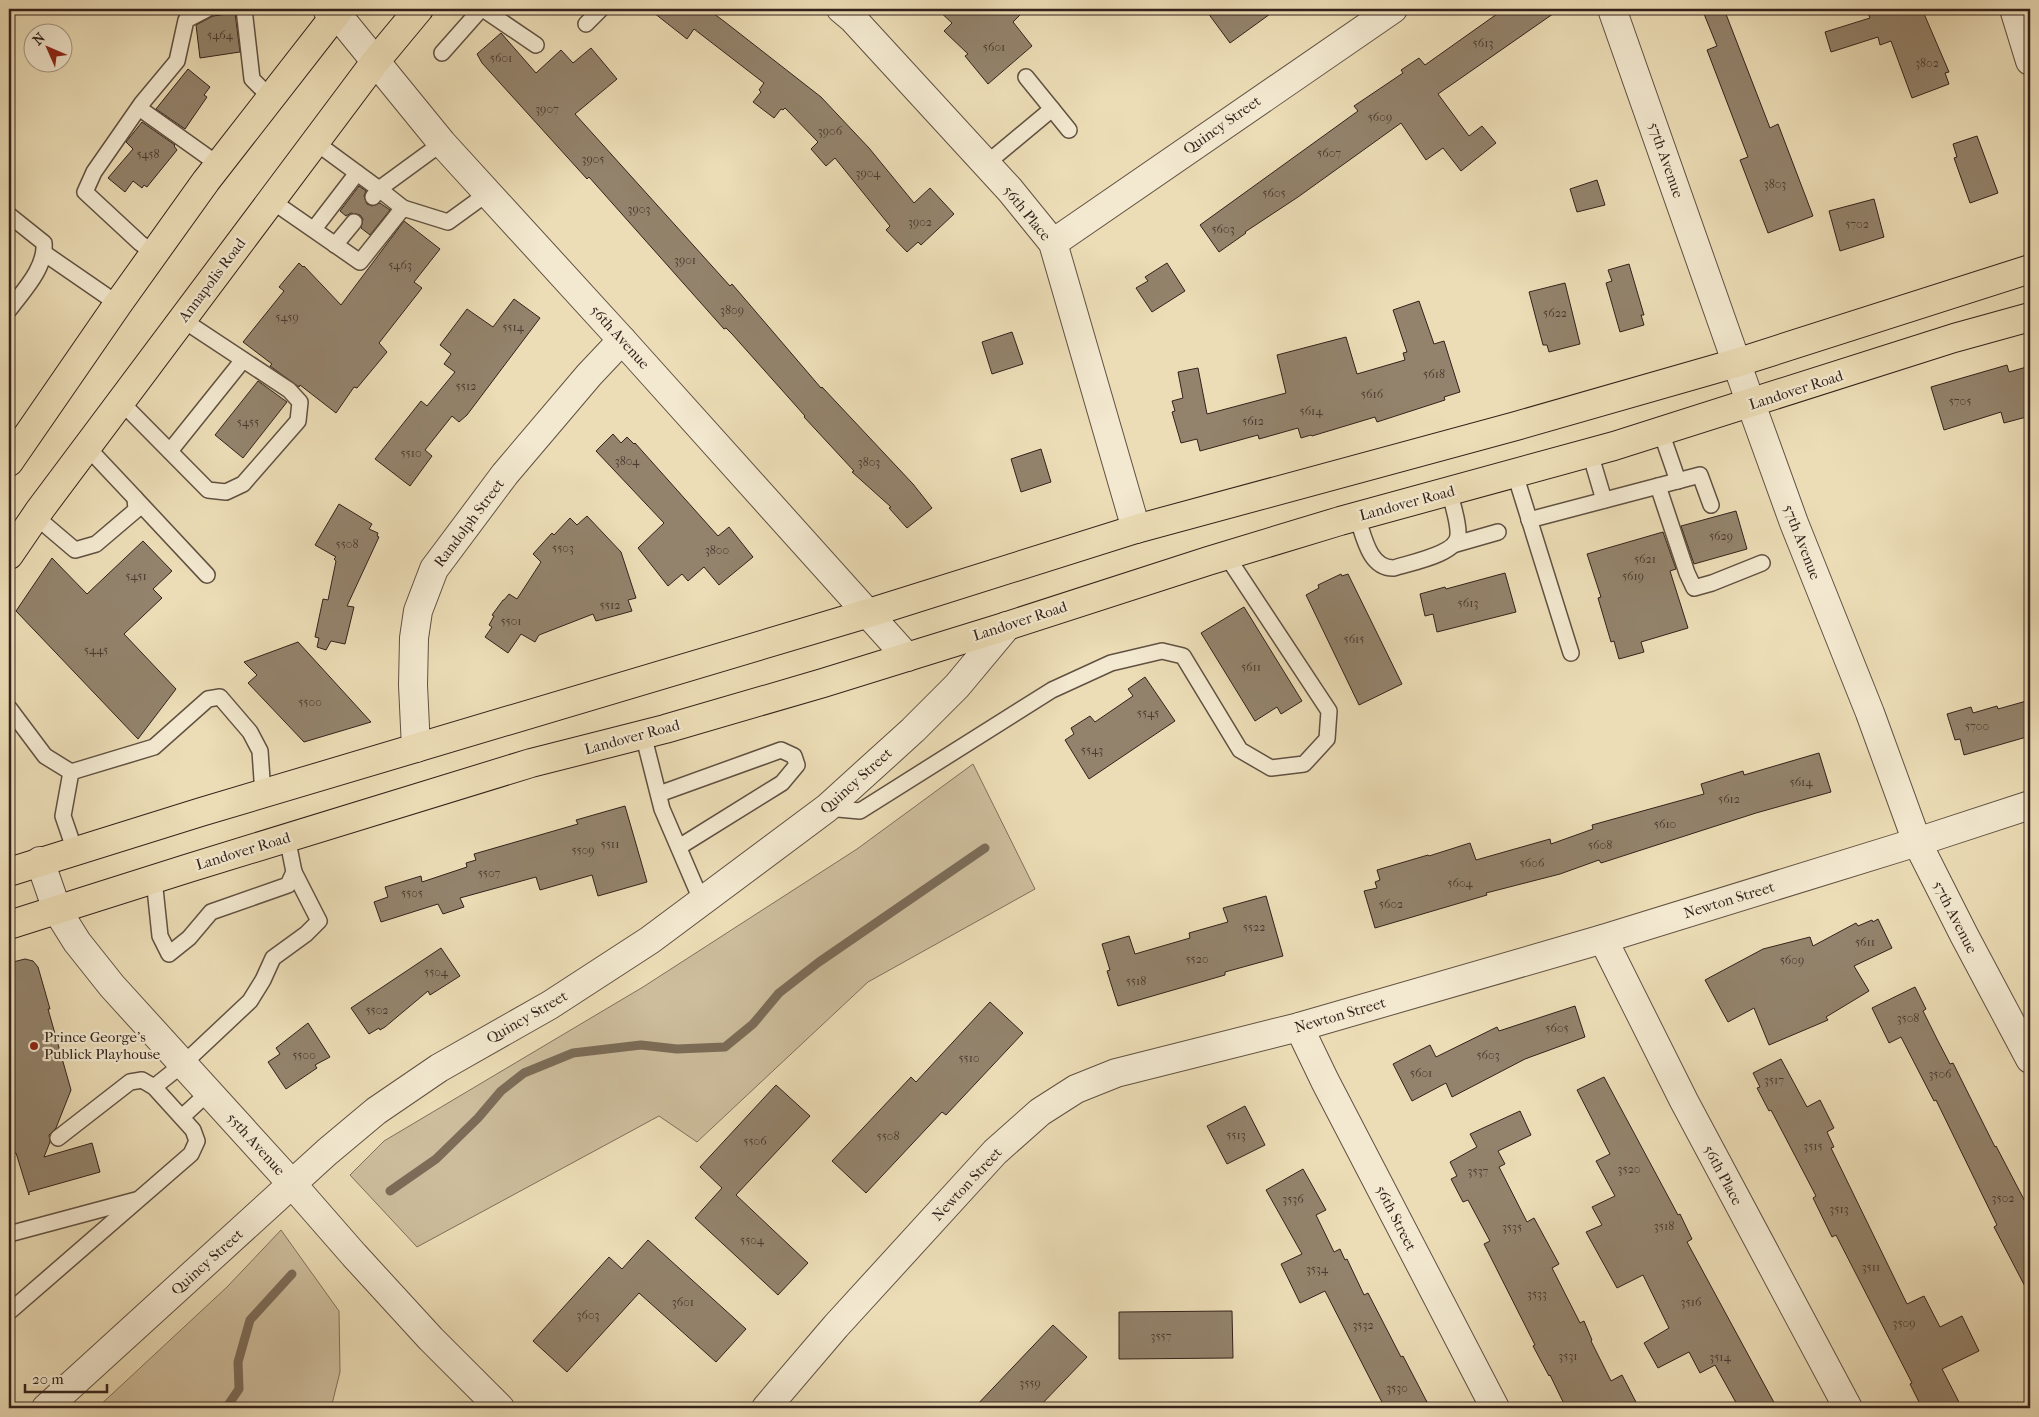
<svg xmlns="http://www.w3.org/2000/svg" width="2039" height="1417" font-family="'IM FELL French Canon',serif">
<style>
.green{fill:#cdbd9c;stroke:#80705c}
.lines{fill:none;stroke-linecap:round;stroke-linejoin:round}
.stream{stroke:#7c6c58;stroke-width:9}
.building{fill:#93836c;stroke:#33221b}
.service-casing{stroke:#615142;stroke-width:18}
.minor-casing{stroke:#615142;stroke-width:30}
.tertiary-casing{stroke:#615142;stroke-width:30}
.primary-casing{stroke:#33221b;stroke-width:30}
.service{stroke:#f3e9d0;stroke-width:15}
.minor{stroke:#f3e9d0;stroke-width:28}
.tertiary{stroke:#f3e9d0;stroke-width:28}
.primary{stroke:#ecddb6;stroke-width:28}
.poi-dot{fill:#8f2418;stroke:#f3e9d0;stroke-width:2}
.labels{text-anchor:middle;dominant-baseline:central;stroke-width:4.5;stroke-linejoin:round;paint-order:stroke}
.number-label{font-size:12px;fill:#4b3a2f}
.street-label{font-size:15px;fill:#33221b;stroke:#f3e9d0}
.poi-label{font-size:15px;fill:#33221b;stroke:#f3e9d0;text-anchor:start}
</style>
<rect width="100%" height="100%" fill="#ecddb6"/>
<filter id="stains"><feTurbulence type="fractalNoise" baseFrequency=".004" numOctaves="4"/><feColorMatrix values="0 0 0 0 .2 0 0 0 0 .09 0 0 0 0 .02 0 0 0 .5 -.17"/></filter>
<radialGradient id="worn" r=".72"><stop offset=".6" stop-color="#630" stop-opacity="0"/><stop offset="1" stop-color="#630" stop-opacity=".3"/></radialGradient>
<g class="green">
<polygon points="973,764 1035,889 868,982 697,1142 659,1116 417,1247 350,1175 384,1141 643,987 857,849"/>
<polygon points="281,1230 339,1311 340,1372 331,1408 97,1408 227,1287"/>
</g>
<g class="lines">
<g class="stream">
<polyline points="390,1191 436,1159 478,1118 501,1091 524,1073 573,1053 641,1045 677,1049 725,1047 753,1024 779,993 819,962 985,848"/>
<polyline points="226,1408 239,1389 238,1362 250,1320 292,1274"/>
</g>
</g>
<g class="building">
<polygon points="649,9 710,9 709,10 725,22 821,97 869,148 914,203 930,188 954,214 921,245 918,242 907,252 886,230 890,226 835,158 826,166 811,149 818,142 785,108 783,110 781,109 774,118 753,102 761,92 759,90 764,83 694,29 687,39"/>
<polygon points="937,9 1026,9 1013,22 1032,46 988,84 965,56 968,54 944,31 952,23"/>
<polygon points="1205,9 1277,9 1230,43"/>
<polygon points="1504,9 1560,9 1438,94 1469,136 1482,126 1496,143 1461,171 1443,148 1426,160 1401,123 1298,197 1245,232 1246,233 1219,252 1200,225 1358,111 1354,106 1403,73 1401,70 1419,58 1425,65"/>
<polygon points="1702,9 1724,9 1770,128 1778,124 1813,216 1768,233 1740,160 1748,157 1707,50 1717,46"/>
<polygon points="1866,9 1922,9 1949,72 1945,73 1949,84 1912,98 1891,41 1880,45 1878,37 1831,52 1825,32 1870,18"/>
<polygon points="235,13 240,52 200,58 196,25 213,16"/>
<polygon points="501,33 536,73 561,50 573,63 591,48 617,79 575,114 730,286 732,284 821,388 822,387 913,484 932,508 907,528 889,508 891,507 852,472 854,471 804,417 805,416 732,334 726,328 724,329 589,177 587,179 482,63 477,54"/>
<polygon points="188,69 210,87 204,95 207,97 185,129 156,109"/>
<polygon points="142,122 175,145 174,146 177,150 147,187 144,185 142,188 133,181 125,192 108,178 133,149 126,142"/>
<polygon points="1977,136 1998,193 1970,203 1954,158 1957,157 1953,144"/>
<polygon points="1597,180 1605,205 1577,212 1570,189"/>
<polygon points="359,186 366,191 364,196 367,204 372,206 380,203 390,210 370,235 361,228 363,219 360,215 351,213 346,216 340,211"/>
<polygon points="1874,199 1884,237 1840,251 1829,211"/>
<polygon points="404,221 440,249 414,282 422,288 379,343 387,352 357,388 354,387 336,413 300,385 299,387 270,366 272,364 243,342 284,291 279,287 299,263 303,267 304,266 341,305"/>
<polygon points="1167,263 1185,291 1152,312 1136,288 1148,281 1145,277"/>
<polygon points="1629,264 1644,315 1641,315 1644,325 1620,332 1606,283 1612,281 1608,270"/>
<polygon points="1565,283 1580,344 1549,352 1547,345 1543,345 1529,292"/>
<polygon points="514,299 540,318 467,415 459,422 452,416 425,450 432,456 410,486 375,459 421,401 427,406 455,372 444,364 451,354 440,345 467,309 493,327"/>
<polygon points="1419,301 1434,344 1444,341 1460,392 1444,397 1445,400 1377,422 1375,417 1312,436 1311,435 1301,438 1298,428 1259,439 1258,435 1200,451 1197,439 1181,443 1172,412 1175,411 1172,401 1183,398 1178,372 1198,368 1207,414 1286,393 1277,355 1346,337 1357,374 1405,360 1403,353 1407,352 1393,310"/>
<polygon points="1012,332 1023,364 992,374 982,342"/>
<polygon points="2007,365 2009,372 2030,366 2030,416 2004,423 2001,412 1944,430 1931,387"/>
<polygon points="258,381 287,402 243,458 215,435"/>
<polygon points="613,434 621,443 627,437 634,444 635,443 718,536 729,527 753,557 719,585 704,567 688,581 682,574 668,586 638,548 664,523 596,451"/>
<polygon points="1041,449 1051,482 1021,492 1011,459"/>
<polygon points="339,504 372,524 369,529 378,533 377,536 379,537 347,606 354,607 345,644 331,641 326,650 317,647 319,638 315,637 323,599 328,600 336,561 334,559 336,557 315,545"/>
<polygon points="1736,511 1747,549 1694,564 1681,526"/>
<polygon points="587,516 621,552 636,598 628,600 632,611 596,621 593,614 539,635 535,642 521,634 508,653 485,637 492,627 489,625 494,616 492,615 503,600 504,600 509,594 517,599 541,562 533,554 552,533 554,535 570,518 577,525"/>
<polygon points="1663,532 1676,569 1670,571 1688,628 1641,642 1644,652 1619,659 1614,641 1611,642 1598,598 1601,597 1587,554"/>
<polygon points="143,541 172,571 153,589 162,598 124,634 176,689 138,739 16,611 52,558 87,594"/>
<polygon points="1505,573 1516,612 1437,632 1433,614 1425,616 1420,594 1445,587 1446,589"/>
<polygon points="1341,574 1342,576 1348,574 1402,684 1359,705 1306,595 1319,588 1318,585"/>
<polygon points="1244,607 1302,701 1281,714 1277,707 1255,721 1201,633"/>
<polygon points="298,642 371,722 304,742 248,683 257,675 244,662"/>
<polygon points="1145,677 1175,721 1089,779 1065,740 1074,734 1071,728 1090,716 1095,722 1133,696 1128,689"/>
<polygon points="2030,700 2030,736 1964,755 1960,739 1955,740 1947,714 1971,707 1973,713 1997,706 1998,709"/>
<polygon points="1819,753 1831,792 1756,813 1601,863 1599,860 1560,874 1486,893 1487,895 1375,928 1364,891 1377,888 1375,882 1380,880 1377,870 1428,855 1429,856 1470,843 1476,860 1550,839 1551,844 1593,829 1592,825 1704,794 1701,784 1743,771 1744,775"/>
<polygon points="625,806 647,882 598,896 592,875 540,890 536,877 460,898 464,907 443,914 438,904 381,922 374,902 388,897 385,887 421,876 422,882 467,867 466,863 476,860 474,854 578,824 576,820"/>
<polygon points="1266,896 1283,956 1225,972 1225,975 1118,1006 1107,971 1110,970 1102,944 1129,936 1135,954 1190,938 1189,933 1228,922 1223,908"/>
<polygon points="1878,919 1892,948 1854,966 1869,991 1826,1017 1828,1020 1769,1045 1754,1008 1728,1022 1705,980 1763,949 1810,937 1813,946 1856,923 1858,926 1872,920 1873,922"/>
<polygon points="441,948 460,976 430,995 428,991 385,1027 380,1030 379,1028 369,1034 351,1008"/>
<polygon points="25,959 33,961 38,967 50,1009 48,1009 71,1090 56,1128 49,1135 50,1142 44,1157 92,1143 100,1172 29,1192 29,1195 16,1153 9,1155 9,963"/>
<polygon points="1915,987 1926,1009 1923,1011 1938,1041 1950,1064 1953,1063 1995,1147 1996,1146 2030,1211 2030,1296 1994,1227 1997,1225 1936,1100 1934,1101 1901,1037 1889,1043 1872,1008"/>
<polygon points="990,1002 1023,1033 946,1115 942,1112 866,1193 832,1161 911,1077 916,1082"/>
<polygon points="1575,1006 1585,1037 1525,1059 1452,1097 1446,1083 1412,1101 1393,1064 1430,1045 1436,1057 1497,1027 1499,1031"/>
<polygon points="308,1023 330,1057 315,1065 317,1068 286,1089 268,1062 280,1054 276,1048"/>
<polygon points="1781,1059 1807,1107 1820,1100 1834,1128 1827,1132 1834,1147 1831,1148 1907,1304 1924,1296 1940,1327 1962,1316 1979,1351 1942,1369 1962,1408 1922,1408 1910,1384 1912,1383 1836,1235 1832,1237 1813,1198 1816,1196 1771,1110 1769,1111 1757,1088 1760,1087 1753,1073"/>
<polygon points="1604,1077 1678,1215 1680,1214 1692,1239 1687,1242 1777,1408 1739,1408 1715,1365 1700,1373 1689,1352 1658,1368 1644,1343 1669,1328 1643,1275 1617,1288 1586,1232 1602,1225 1592,1207 1615,1196 1596,1161 1610,1154 1577,1090"/>
<polygon points="776,1085 810,1116 736,1195 808,1263 778,1295 695,1218 722,1188 700,1167"/>
<polygon points="1245,1106 1265,1145 1227,1164 1207,1126"/>
<polygon points="1520,1111 1531,1135 1498,1151 1505,1164 1499,1167 1527,1222 1534,1218 1559,1264 1552,1268 1580,1323 1584,1321 1592,1340 1591,1341 1611,1381 1622,1375 1639,1408 1566,1408 1550,1375 1549,1376 1533,1346 1535,1345 1484,1244 1490,1241 1468,1200 1463,1202 1451,1179 1457,1176 1450,1162 1477,1147 1470,1134"/>
<polygon points="1303,1169 1326,1210 1316,1215 1334,1252 1340,1249 1345,1260 1347,1259 1364,1295 1368,1293 1401,1357 1403,1356 1427,1402 1415,1408 1385,1408 1325,1291 1300,1303 1281,1264 1302,1254 1266,1190"/>
<polygon points="648,1240 746,1329 716,1362 639,1293 567,1372 533,1341 609,1257 622,1269"/>
<polygon points="1232,1311 1233,1358 1119,1359 1119,1312"/>
<polygon points="1053,1325 1087,1357 1038,1408 974,1408"/>
</g>
<g class="lines">
<defs>
<g id="service">
<polyline points="244,9 252,79 271,98"/>
<polyline points="483,9 536,45"/>
<polyline points="586,24 601,9"/>
<polyline points="442,53 481,9"/>
<polyline points="139,108 219,165"/>
<polyline points="1052,109 1069,130"/>
<polyline points="315,142 379,189 373,197"/>
<polyline points="986,164 1052,109 1026,77"/>
<polyline points="272,201 360,262 403,208 448,222 488,193"/>
<polyline points="403,208 379,189 442,143"/>
<path d="M9,215L44,243C46,268 23,291 9,310"/>
<polyline points="314,229 357,173"/>
<polyline points="335,245 354,222"/>
<polyline points="44,253 118,304"/>
<polyline points="154,253 140,243 85,192 94,172 142,103 177,61 186,20 207,9"/>
<polyline points="121,402 208,490 226,492 243,484 298,421 300,402 289,390 183,320"/>
<polyline points="1661,432 1678,481"/>
<polyline points="170,451 243,360"/>
<polyline points="1590,453 1604,500"/>
<polyline points="1515,474 1571,653"/>
<polyline points="1658,486 1687,573 1694,588 1712,583 1762,563"/>
<polyline points="135,498 207,575"/>
<polyline points="35,516 75,550 96,544 136,510 135,498 87,447"/>
<path d="M1357,517C1364,536 1369,569 1394,568C1409,563 1458,554 1458,535C1459,522 1452,505 1450,492"/>
<polyline points="1529,520 1700,475 1711,505"/>
<polyline points="1456,544 1498,532"/>
<polyline points="9,708 45,756 71,772 154,747 208,699 220,697 250,732 260,751 263,794"/>
<polyline points="643,734 662,809 702,902"/>
<polyline points="71,772 63,816 75,851"/>
<polyline points="659,794 781,750 794,756 797,765 782,783 679,847"/>
<polyline points="827,808 860,811 1052,690 1111,663 1162,651 1183,656 1240,750 1271,768 1304,764 1327,739 1329,711 1226,555"/>
<polyline points="154,879 160,936 169,954 189,938 211,912 288,885 294,872 287,837"/>
<polyline points="154,1087 183,1064 250,1001 263,980 273,958 306,934 319,921 294,872"/>
<polyline points="182,1117 209,1092"/>
<polyline points="9,1234 136,1200"/>
<polyline points="9,1312 191,1154 197,1141 193,1130 154,1087 142,1080 130,1082 58,1138"/>
</g>
<g id="minor">
<polyline points="327,9 336,13 442,143 622,340 907,657"/>
<polyline points="841,9 853,19 1010,190 1053,243 1136,529"/>
<polyline points="2014,9 2030,61"/>
<polyline points="1053,243 1393,9"/>
<polyline points="1751,404 1794,523 1870,713 1917,842 1964,935 2030,1059"/>
<polyline points="416,748 413,685 414,638 418,611 434,569 505,474 589,375 622,340"/>
<polyline points="40,861 57,910 77,942 112,986 292,1184 354,1255 431,1339 500,1408"/>
<polyline points="1603,939 1684,1101 1848,1408"/>
<polyline points="1299,1027 1325,1081 1495,1408"/>
<polyline points="46,1408 327,1152 376,1111 439,1068 550,1005 650,940 827,808 913,730 957,686 1007,626"/>
<polyline points="766,1408 836,1326 995,1152 1040,1112 1076,1089 1116,1073 1299,1027 1603,939 1917,842 2030,805"/>
</g>
<polyline id="tertiary" points="1612,9 1751,404"/>
<g id="primary">
<polyline points="9,462 118,304 206,181 340,9"/>
<polyline points="9,555 39,511 375,62 419,9"/>
<polyline points="9,872 201,812 869,613 1136,529 1516,426 1736,363 2030,269"/>
<polyline points="9,925 189,868 531,763 665,729 823,683 1007,626 1208,561 1340,521 1614,446 1954,338 2030,317"/>
</g>
</defs>
<use href="#service" class="service-casing"/>
<use href="#minor" class="minor-casing"/>
<use href="#tertiary" class="tertiary-casing"/>
<use href="#primary" class="primary-casing"/>
<use href="#service" class="service"/>
<use href="#minor" class="minor"/>
<use href="#tertiary" class="tertiary"/>
<use href="#primary" class="primary"/>
</g>
<circle class="poi-dot" cx="34" cy="1046" r="5"/>
<g class="labels">
<g class="number-label">
<text x="220" y="35">5464</text>
<text x="1483" y="43">5613</text>
<text x="994" y="47">5601</text>
<text x="501" y="58">5601</text>
<text x="1927" y="63">3802</text>
<text x="547" y="109">3907</text>
<text x="1380" y="117">5609</text>
<text x="830" y="131">3906</text>
<text x="1329" y="153">5607</text>
<text x="148" y="154">5458</text>
<text x="593" y="159">3905</text>
<text x="868" y="173">3904</text>
<text x="1775" y="184">3803</text>
<text x="1274" y="193">5605</text>
<text x="639" y="209">3903</text>
<text x="920" y="222">3902</text>
<text x="1857" y="224">5702</text>
<text x="1223" y="229">5603</text>
<text x="685" y="260">3901</text>
<text x="400" y="265">5463</text>
<text x="732" y="310">3809</text>
<text x="1555" y="313">5622</text>
<text x="287" y="317">5459</text>
<text x="513" y="327">5514</text>
<text x="1434" y="374">5618</text>
<text x="466" y="386">5512</text>
<text x="1372" y="394">5616</text>
<text x="1960" y="401">5705</text>
<text x="1311" y="411">5614</text>
<text x="1253" y="421">5612</text>
<text x="248" y="422">5455</text>
<text x="411" y="453">5510</text>
<text x="627" y="461">3804</text>
<text x="869" y="462">3803</text>
<text x="1721" y="536">5629</text>
<text x="347" y="544">5508</text>
<text x="563" y="548">5503</text>
<text x="717" y="550">3800</text>
<text x="1645" y="559">5621</text>
<text x="136" y="576">5451</text>
<text x="1633" y="576">5619</text>
<text x="1468" y="603">5613</text>
<text x="610" y="605">5512</text>
<text x="511" y="621">5501</text>
<text x="1354" y="639">5615</text>
<text x="96" y="650">5445</text>
<text x="1251" y="667">5611</text>
<text x="310" y="702">5500</text>
<text x="1148" y="713">5545</text>
<text x="1977" y="726">5700</text>
<text x="1092" y="750">5543</text>
<text x="1801" y="782">5614</text>
<text x="1729" y="799">5612</text>
<text x="1665" y="824">5610</text>
<text x="610" y="844">5511</text>
<text x="1600" y="845">5608</text>
<text x="583" y="850">5509</text>
<text x="1532" y="863">5606</text>
<text x="489" y="873">5507</text>
<text x="1460" y="883">5604</text>
<text x="412" y="893">5505</text>
<text x="1391" y="904">5602</text>
<text x="1254" y="927">5522</text>
<text x="1865" y="942">5611</text>
<text x="1197" y="959">5520</text>
<text x="1792" y="960">5609</text>
<text x="436" y="972">5504</text>
<text x="1136" y="981">5518</text>
<text x="377" y="1010">5502</text>
<text x="1908" y="1018">3508</text>
<text x="1557" y="1028">5605</text>
<text x="304" y="1055">5500</text>
<text x="1488" y="1055">5603</text>
<text x="969" y="1058">5510</text>
<text x="1421" y="1073">5601</text>
<text x="1940" y="1074">3506</text>
<text x="1774" y="1080">3517</text>
<text x="1236" y="1135">5513</text>
<text x="888" y="1136">5508</text>
<text x="755" y="1141">5506</text>
<text x="1813" y="1146">3515</text>
<text x="1629" y="1169">3520</text>
<text x="1478" y="1171">3537</text>
<text x="2003" y="1198">3502</text>
<text x="1293" y="1199">3536</text>
<text x="1839" y="1209">3513</text>
<text x="1664" y="1226">3518</text>
<text x="1512" y="1227">3535</text>
<text x="752" y="1240">5504</text>
<text x="1871" y="1267">3511</text>
<text x="1317" y="1269">3534</text>
<text x="1537" y="1294">3533</text>
<text x="683" y="1302">3601</text>
<text x="1691" y="1302">3516</text>
<text x="588" y="1315">3603</text>
<text x="1904" y="1323">3509</text>
<text x="1363" y="1325">3532</text>
<text x="1161" y="1336">3557</text>
<text x="1568" y="1356">3531</text>
<text x="1720" y="1357">3514</text>
<text x="1030" y="1383">3559</text>
<text x="1397" y="1388">3530</text>
</g>
<g class="street-label">
<text transform="translate(1222 125) rotate(-35)">Quincy Street</text>
<text transform="translate(1666 160) rotate(71)">57th Avenue</text>
<text transform="translate(1027 213) rotate(51)">56th Place</text>
<text transform="translate(212 280) rotate(-53)">Annapolis Road</text>
<text transform="translate(620 337) rotate(48)">56th Avenue</text>
<text transform="translate(1796 390) rotate(-18)">Landover Road</text>
<text transform="translate(1407 503) rotate(-15)">Landover Road</text>
<text transform="translate(469 523) rotate(-53)">Randolph Street</text>
<text transform="translate(1802 542) rotate(69)">57th Avenue</text>
<text transform="translate(1020 621) rotate(-18)">Landover Road</text>
<text transform="translate(632 737) rotate(-15)">Landover Road</text>
<text transform="translate(856 781) rotate(-42)">Quincy Street</text>
<text transform="translate(243 851) rotate(-17)">Landover Road</text>
<text transform="translate(1729 900) rotate(-17)">Newton Street</text>
<text transform="translate(1955 917) rotate(63)">57th Avenue</text>
<text transform="translate(1340 1015) rotate(-16)">Newton Street</text>
<text transform="translate(527 1017) rotate(-30)">Quincy Street</text>
<text transform="translate(256 1144) rotate(48)">55th Avenue</text>
<text transform="translate(1723 1175) rotate(62)">56th Place</text>
<text transform="translate(967 1184) rotate(-47)">Newton Street</text>
<text transform="translate(1396 1218) rotate(63)">56th Street</text>
<text transform="translate(207 1262) rotate(-42)">Quincy Street</text>
</g>
<g class="poi-label">
<text x="44" y="1037">Prince George's<tspan x="44" dy="17">Publick Playhouse</tspan></text>
</g>
</g>
<rect width="2039" height="1417" fill="none" stroke="#ecddb6" stroke-width="30"/>
<rect x="10" y="10" width="2019" height="1397" fill="none" stroke="#33221b" stroke-width="2.5"/>
<rect x="15" y="15" width="2009" height="1387" fill="none" stroke="#33221b"/>
<g transform="translate(48 48) rotate(315)"><circle r="24" fill="#f3e9d0" stroke="#a69988"/>
<path d="M0-4L9 19L0 12L-9 19Z" fill="#8f2418"/>
<text y="-8" font-size="14" font-weight="bold" text-anchor="middle" fill="#33221b">N</text>
</g>
<path d="M25 1384v8h82v-8" fill="none" stroke="#33221b" stroke-width="2.5"/>
<text x="32" y="1384" font-size="15" fill="#33221b" stroke="#f3e9d0" stroke-width="4" paint-order="stroke">20 m</text>
<rect width="100%" height="100%" filter="url(#stains)"/>
<rect width="100%" height="100%" fill="url(#worn)"/>
</svg>
